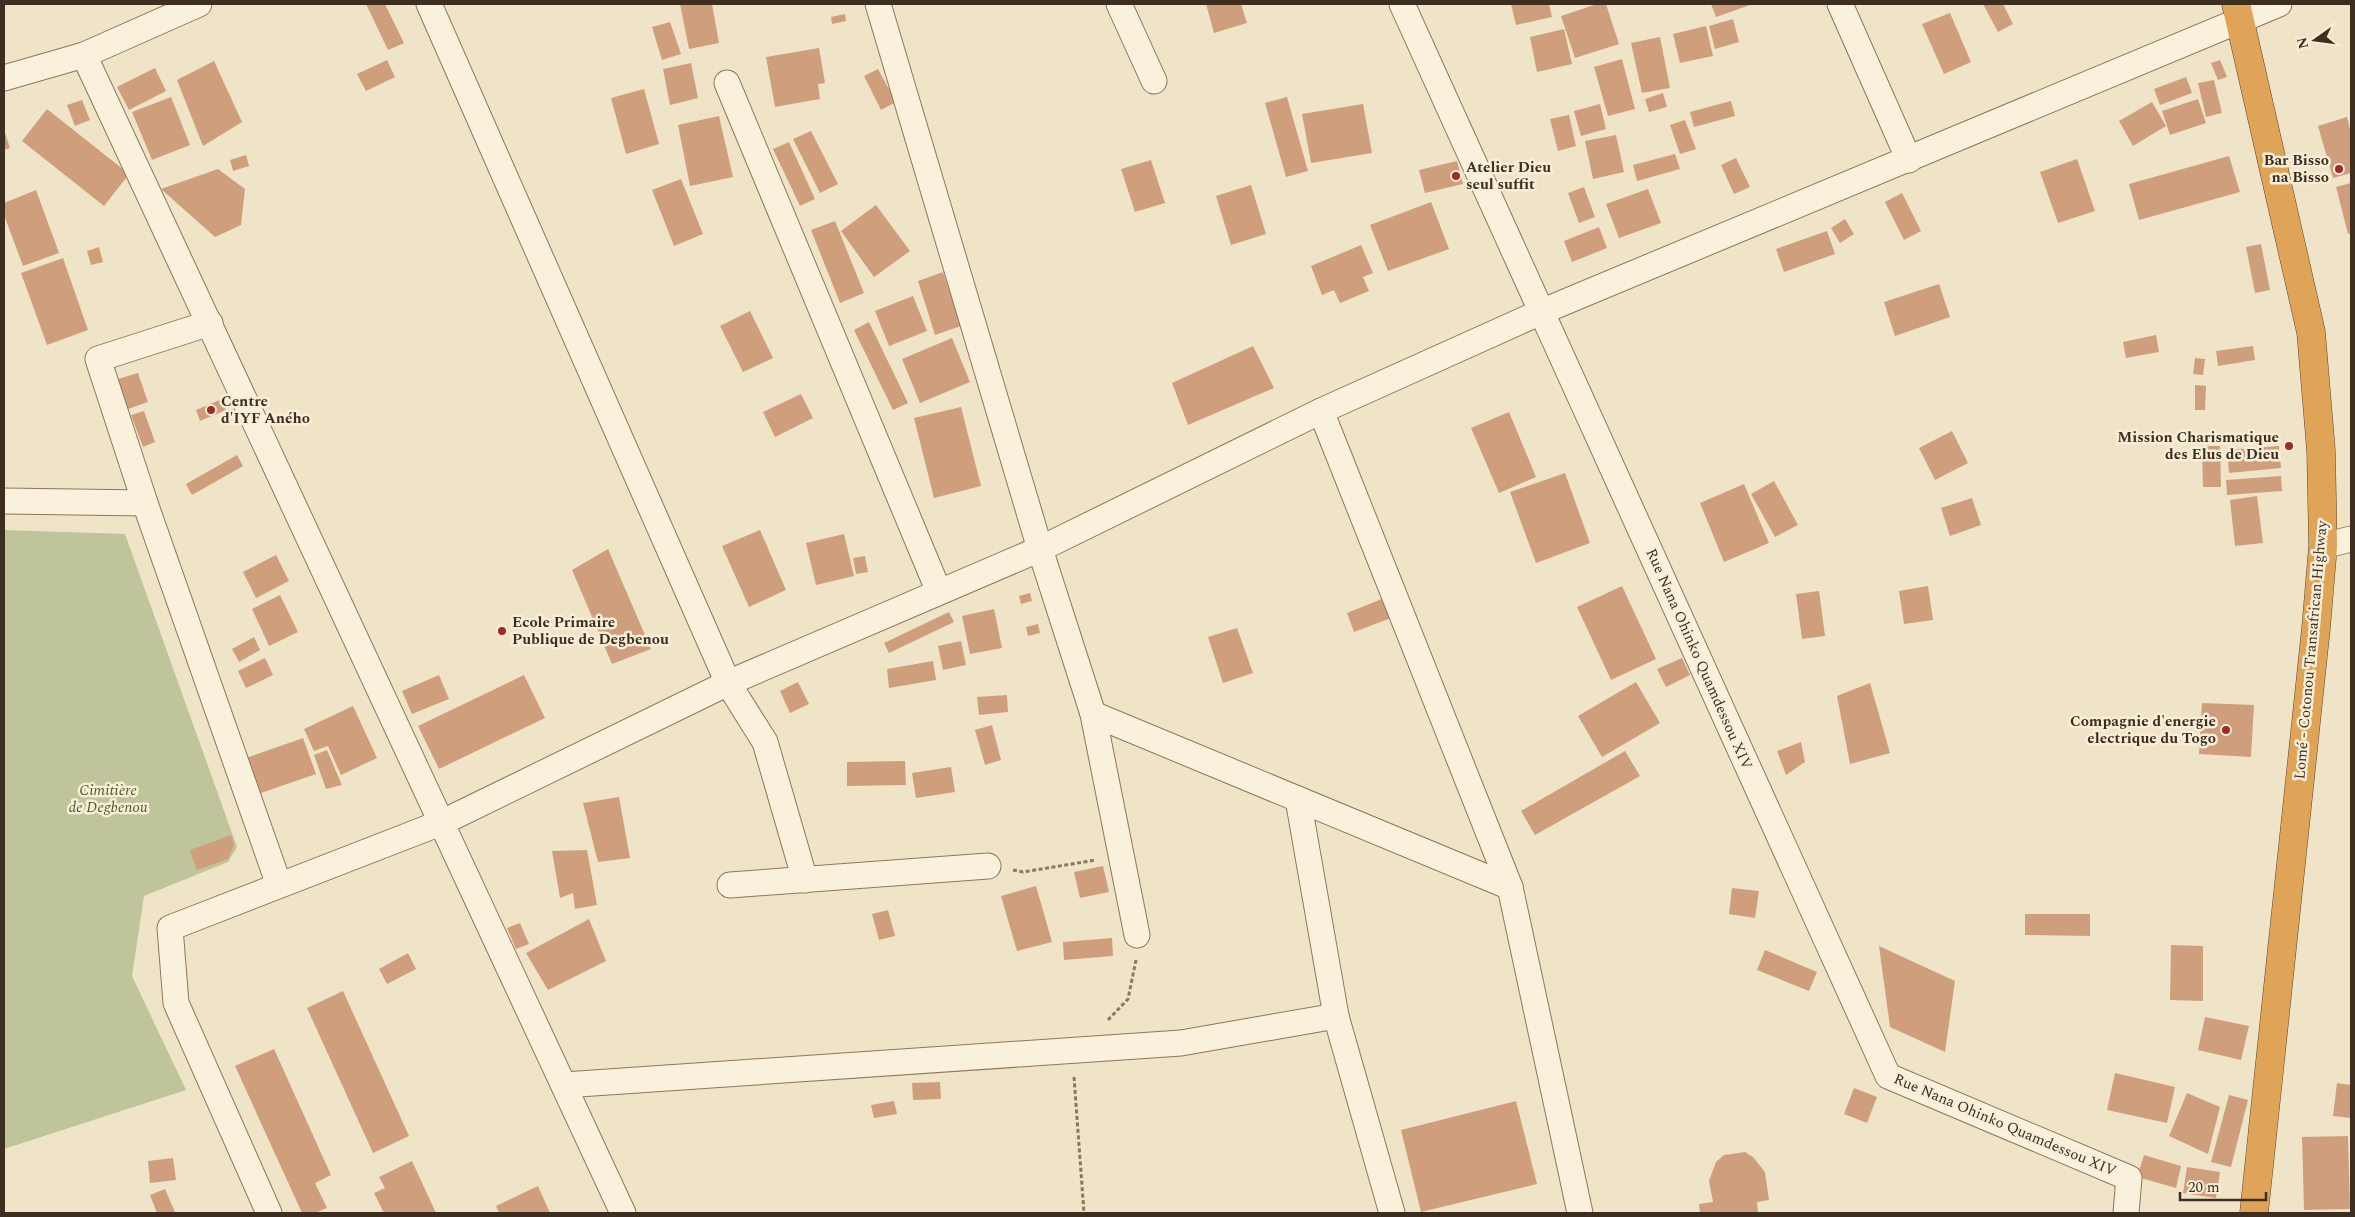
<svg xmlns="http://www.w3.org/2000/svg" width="2355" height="1217" font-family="Spectral,serif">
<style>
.cemetery{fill:#bfc49a}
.building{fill:#cf9f7d}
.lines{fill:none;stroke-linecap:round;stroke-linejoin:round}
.street-casing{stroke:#8d765c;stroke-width:27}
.highway-casing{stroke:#5b4430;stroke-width:29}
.path{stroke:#8d765c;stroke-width:3;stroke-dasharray:4 2.5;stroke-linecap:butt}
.street{stroke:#faf1dc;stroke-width:25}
.highway{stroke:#e0a458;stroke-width:28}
.poi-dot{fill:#9e2a2b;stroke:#f7eed8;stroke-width:2}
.labels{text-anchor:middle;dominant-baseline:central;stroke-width:5;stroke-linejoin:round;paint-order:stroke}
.poi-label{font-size:15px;font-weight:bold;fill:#3d2e20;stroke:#f7eed8;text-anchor:end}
.street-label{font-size:15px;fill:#3d2e20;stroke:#f7eed8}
.park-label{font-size:15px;font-style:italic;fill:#4d5a26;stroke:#f7eed8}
</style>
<rect width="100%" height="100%" fill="#f0e4c8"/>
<polygon class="cemetery" points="4,530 125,534 237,847 228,862 144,896 132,976 186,1090 4,1149"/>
<g class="building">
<polygon points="366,4 385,4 404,43 388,50"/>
<polygon points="680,4 712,4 719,43 689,49"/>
<polygon points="1206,4 1241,4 1247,23 1214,33"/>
<polygon points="1511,4 1549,4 1552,17 1516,25"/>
<polygon points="1597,4 1606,4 1619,44 1575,58 1561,16"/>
<polygon points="1711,4 1753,4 1716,17"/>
<polygon points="1983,4 2003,4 2013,24 1998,32"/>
<polygon points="1950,13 1971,62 1944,74 1922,24"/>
<polygon points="845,14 846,21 832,24 831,17"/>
<polygon points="1733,19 1739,42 1715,49 1709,26"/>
<polygon points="670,22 681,54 662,60 652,27"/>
<polygon points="1706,26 1713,56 1680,63 1673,34"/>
<polygon points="1564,29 1572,64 1537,72 1530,37"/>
<polygon points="1660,37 1670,88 1642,93 1631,43"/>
<polygon points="819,48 825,83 818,84 820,99 775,107 766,57"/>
<polygon points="1622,59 1635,109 1608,116 1594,67"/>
<polygon points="387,60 395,77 366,91 357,74"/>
<polygon points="2220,60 2227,77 2218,80 2211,63"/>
<polygon points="214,61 242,122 203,146 177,80"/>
<polygon points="691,63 698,98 670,105 663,69"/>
<polygon points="155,68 166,91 129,110 117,87"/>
<polygon points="878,69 896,102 881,110 864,76"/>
<polygon points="2186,77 2192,93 2160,105 2154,89"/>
<polygon points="2214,80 2222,113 2206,117 2198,83"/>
<polygon points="644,89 659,144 626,154 611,98"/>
<polygon points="1663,93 1667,107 1649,112 1645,99"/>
<polygon points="171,97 190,145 152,160 132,112"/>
<polygon points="1287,97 1308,171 1286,177 1265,103"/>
<polygon points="2198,99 2206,123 2170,135 2162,111"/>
<polygon points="82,100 90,120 75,126 67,105"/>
<polygon points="1731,101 1735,116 1694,127 1690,112"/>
<polygon points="2152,102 2166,126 2133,146 2119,121"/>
<polygon points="1363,104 1372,153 1311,163 1302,114"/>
<polygon points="1600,104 1606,129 1581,136 1574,111"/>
<polygon points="47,109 129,174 104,206 22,141"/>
<polygon points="1569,115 1576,146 1558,151 1550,119"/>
<polygon points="719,116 733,177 690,186 678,125"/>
<polygon points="2347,117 2351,133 2351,173 2333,178 2318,126"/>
<polygon points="1685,120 1696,149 1680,154 1670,125"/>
<polygon points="4,130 10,148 4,150"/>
<polygon points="811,131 838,184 820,193 793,139"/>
<polygon points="1616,135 1624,172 1593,179 1585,141"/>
<polygon points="789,142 815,199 800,206 773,149"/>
<polygon points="1675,154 1680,169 1637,181 1633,165"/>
<polygon points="246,155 249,166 233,171 230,160"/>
<polygon points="2229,156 2240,192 2139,220 2129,184"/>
<polygon points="1736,158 1750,187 1734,194 1721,165"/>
<polygon points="2077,159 2095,211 2058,223 2040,172"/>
<polygon points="1151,160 1165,203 1135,212 1121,169"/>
<polygon points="1457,161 1463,184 1425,193 1419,170"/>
<polygon points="218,169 245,189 241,225 215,237 161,189"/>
<polygon points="681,179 703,234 674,246 652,190"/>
<polygon points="2351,183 2351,233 2348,234 2336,187"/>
<polygon points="1251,185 1266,234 1231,245 1216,196"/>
<polygon points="1584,187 1595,217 1579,223 1568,193"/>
<polygon points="1648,189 1661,223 1619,238 1606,204"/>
<polygon points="36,190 59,253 23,266 4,215 4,203"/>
<polygon points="1902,193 1921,231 1904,240 1885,202"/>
<polygon points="1431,202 1449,249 1388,271 1370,225"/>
<polygon points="876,205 910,251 874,277 841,231"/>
<polygon points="1845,219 1854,234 1840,243 1831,228"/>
<polygon points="835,221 864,293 840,303 811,230"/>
<polygon points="1599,227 1607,248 1572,262 1564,241"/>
<polygon points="1827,231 1835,254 1784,272 1776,249"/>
<polygon points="2261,244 2270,290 2255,293 2246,247"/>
<polygon points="1361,245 1373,273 1363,277 1369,291 1340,303 1334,290 1322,295 1311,266"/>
<polygon points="99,247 103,262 91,265 87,251"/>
<polygon points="63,258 88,330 47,345 21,273"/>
<polygon points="943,272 961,326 935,335 918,281"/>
<polygon points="1939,284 1950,317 1895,336 1884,302"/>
<polygon points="913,296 927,331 889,346 875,311"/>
<polygon points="750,311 773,358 743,372 720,326"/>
<polygon points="869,322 908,403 893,410 854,330"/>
<polygon points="2156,335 2159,352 2126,358 2123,342"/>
<polygon points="952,338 970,382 920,403 902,359"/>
<polygon points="1253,346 1274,388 1188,425 1172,383"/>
<polygon points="2253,346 2255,360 2218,366 2216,351"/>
<polygon points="2195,358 2205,359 2203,375 2193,374"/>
<polygon points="138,373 148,402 128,409 118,379"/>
<polygon points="2195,385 2206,386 2205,410 2195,410"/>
<polygon points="801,394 813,418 775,437 763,412"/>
<polygon points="222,399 226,410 200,421 196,410"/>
<polygon points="961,407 981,486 934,498 914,418"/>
<polygon points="144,411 155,442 143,447 131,415"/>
<polygon points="1509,412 1536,477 1499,493 1471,428"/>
<polygon points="1952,431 1968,463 1935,480 1919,448"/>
<polygon points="2202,446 2220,446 2221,487 2203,487"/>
<polygon points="2279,446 2281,468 2229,473 2227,450"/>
<polygon points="237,455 243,466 192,495 186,484"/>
<polygon points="1565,473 1590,543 1536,563 1510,492"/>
<polygon points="2281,476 2282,491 2227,495 2226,480"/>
<polygon points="1774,481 1798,525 1775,537 1751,494"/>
<polygon points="1744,484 1769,543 1724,562 1700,503"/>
<polygon points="2257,496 2263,543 2235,546 2230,500"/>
<polygon points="1972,498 1981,525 1950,536 1941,508"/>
<polygon points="760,530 786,590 749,607 722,546"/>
<polygon points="844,534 854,576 816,585 806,543"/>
<polygon points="608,549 651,649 612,664 572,570"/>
<polygon points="276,555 289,581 256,598 243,572"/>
<polygon points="865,556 868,572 856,574 853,558"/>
<polygon points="1622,586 1656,659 1611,680 1577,607"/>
<polygon points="1928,586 1933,620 1904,624 1899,591"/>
<polygon points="1819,591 1825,636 1802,639 1796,594"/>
<polygon points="1030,593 1032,601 1021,604 1019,596"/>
<polygon points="280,595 298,632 269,646 252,609"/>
<polygon points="1384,598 1391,618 1354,632 1347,613"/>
<polygon points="994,609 1002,648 970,654 962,616"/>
<polygon points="949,612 954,622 889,653 884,643"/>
<polygon points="1038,624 1040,633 1028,636 1026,627"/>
<polygon points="1237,628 1253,673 1223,683 1208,637"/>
<polygon points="254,637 260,650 239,662 232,649"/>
<polygon points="961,641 966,665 943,670 938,646"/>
<polygon points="265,658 273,675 246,688 238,671"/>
<polygon points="1682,658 1690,675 1666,687 1657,669"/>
<polygon points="933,661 936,680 889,688 887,669"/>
<polygon points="439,675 449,699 412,714 402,691"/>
<polygon points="524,675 545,718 439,769 418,726"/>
<polygon points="798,682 809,704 790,713 780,691"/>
<polygon points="1636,682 1660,723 1602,757 1578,716"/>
<polygon points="1870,683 1890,753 1850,764 1837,696"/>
<polygon points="1007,695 1008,712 979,715 977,697"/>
<polygon points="2202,703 2254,705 2251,757 2199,754"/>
<polygon points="353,706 377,758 341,775 328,746 314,751 304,729"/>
<polygon points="992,725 1001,760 985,765 975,730"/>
<polygon points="303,738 316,774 258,794 246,758"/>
<polygon points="1801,742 1805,762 1786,775 1777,751"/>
<polygon points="327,750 342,785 326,789 314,755"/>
<polygon points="1625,751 1640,776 1535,835 1521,811"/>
<polygon points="905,761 906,785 847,786 847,762"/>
<polygon points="951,767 955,792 916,798 912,773"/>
<polygon points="619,797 630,858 598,862 583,803"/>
<polygon points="231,835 234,845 228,859 197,870 190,850"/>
<polygon points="587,850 597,905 575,909 573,893 560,898 552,851"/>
<polygon points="1103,866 1109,892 1080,898 1074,872"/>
<polygon points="1036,886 1052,942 1017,951 1001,896"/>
<polygon points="1732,888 1759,891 1755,918 1729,914"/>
<polygon points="888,910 895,936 879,940 872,914"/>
<polygon points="2025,914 2090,914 2090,936 2025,935"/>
<polygon points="589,919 606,961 548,990 526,953"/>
<polygon points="520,923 529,944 516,949 507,928"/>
<polygon points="1112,938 1113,956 1064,960 1063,942"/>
<polygon points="2171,945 2203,946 2203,1001 2170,1000"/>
<polygon points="1879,946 1955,981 1945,1052 1890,1027"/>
<polygon points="1765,950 1817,972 1809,991 1757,970"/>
<polygon points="408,953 416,969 387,984 379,969"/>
<polygon points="343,991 409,1136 373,1153 307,1008"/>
<polygon points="2205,1017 2249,1026 2241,1060 2198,1050"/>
<polygon points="274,1049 331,1175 315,1183 327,1208 315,1213 302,1213 235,1066"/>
<polygon points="2115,1073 2175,1087 2167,1123 2107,1110"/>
<polygon points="940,1082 941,1099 913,1100 912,1083"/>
<polygon points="2337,1083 2351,1085 2351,1118 2333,1116"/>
<polygon points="1854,1088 1877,1097 1867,1123 1844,1114"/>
<polygon points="2187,1093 2220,1107 2208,1154 2169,1136"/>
<polygon points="2229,1095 2248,1100 2231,1167 2211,1162"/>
<polygon points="894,1101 897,1114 874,1118 871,1105"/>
<polygon points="1516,1101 1537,1184 1421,1212 1401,1130"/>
<polygon points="2348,1136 2350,1209 2304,1210 2302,1137"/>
<polygon points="1745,1152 1753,1157 1765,1172 1769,1200 1757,1202 1758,1213 1700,1213 1699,1204 1713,1202 1709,1181 1716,1162 1724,1155"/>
<polygon points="2144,1155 2181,1166 2176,1188 2137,1177"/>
<polygon points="173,1158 176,1180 150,1183 148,1161"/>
<polygon points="412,1161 436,1213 384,1213 374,1193 385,1188 379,1177"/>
<polygon points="2187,1167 2220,1172 2216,1198 2183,1193"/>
<polygon points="538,1186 550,1213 499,1213 496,1206"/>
<polygon points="165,1189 175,1212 157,1213 150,1195"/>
</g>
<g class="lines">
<defs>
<g id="street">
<polyline points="429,4 728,683 765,742 805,880"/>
<polyline points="878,4 1040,549 1093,714 1137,935"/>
<polyline points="1119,4 1154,81"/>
<polyline points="1402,4 1888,1076 2129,1178 2126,1213"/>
<polyline points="1840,4 1909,160"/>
<polyline points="84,55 623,1213"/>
<polyline points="4,78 84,55 199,4"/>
<polyline points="727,83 939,592"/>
<polyline points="210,323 98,359 145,503 279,885"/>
<polyline points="1321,411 1510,887"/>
<polyline points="4,501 145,503"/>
<polyline points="2323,546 2351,539"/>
<polyline points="1093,714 1510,887 1580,1213"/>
<polyline points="1298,799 1336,1016 1392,1213"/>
<polyline points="730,885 988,866"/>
<polyline points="564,1085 1181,1043 1336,1016"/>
<polyline points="269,1213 176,1003 170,928 443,822 728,683 1040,549 1321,411 1541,312 2279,4"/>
</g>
<polyline id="highway" points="2236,4 2311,332 2321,450 2323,546 2316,628 2254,1213"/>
</defs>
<use href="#street" class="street-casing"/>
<use href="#highway" class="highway-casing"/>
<g class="path">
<polyline points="1013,870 1023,872 1096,860"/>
<polyline points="1108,1020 1128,999 1136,960"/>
<polyline points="1074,1077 1084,1213"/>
</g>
<use href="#street" class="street"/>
<use href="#highway" class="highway"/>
</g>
<g class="poi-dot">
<circle cx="2339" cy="169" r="5"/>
<circle cx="1456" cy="176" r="5"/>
<circle cx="211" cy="410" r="5"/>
<circle cx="2289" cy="446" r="5"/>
<circle cx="502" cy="631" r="5"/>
<circle cx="2226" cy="730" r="5"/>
</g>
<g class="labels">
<g class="poi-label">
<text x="2329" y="160">Bar Bisso<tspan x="2329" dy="17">na Bisso</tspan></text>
<text x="1466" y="167" text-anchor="start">Atelier Dieu<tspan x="1466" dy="17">seul suffit</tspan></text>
<text x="221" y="401" text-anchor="start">Centre<tspan x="221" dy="17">d'IYF Aného</tspan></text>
<text x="2279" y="437">Mission Charismatique<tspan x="2279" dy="17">des Elus de Dieu</tspan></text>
<text x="512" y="622" text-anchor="start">Ecole Primaire<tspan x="512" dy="17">Publique de Degbenou</tspan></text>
<text x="2216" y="721">Compagnie d'energie<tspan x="2216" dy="17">electrique du Togo</tspan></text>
</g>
<g class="street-label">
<text transform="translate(2311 650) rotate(-85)">Lomé - Cotonou Transafrican Highway</text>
<text transform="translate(1699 659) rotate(66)">Rue Nana Ohinko Quamdessou XIV</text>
<text transform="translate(2005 1125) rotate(23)">Rue Nana Ohinko Quamdessou XIV</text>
</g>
<g class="park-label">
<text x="108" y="790">Cimitière<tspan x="108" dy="17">de Degbenou</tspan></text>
</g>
</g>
<rect width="2355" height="1217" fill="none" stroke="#3d2e20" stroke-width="10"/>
<g transform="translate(2315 40) rotate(256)" stroke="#f7eed8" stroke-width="4" paint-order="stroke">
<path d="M0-4L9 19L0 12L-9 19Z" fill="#3d2e20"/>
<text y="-8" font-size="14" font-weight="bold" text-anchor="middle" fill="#3d2e20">N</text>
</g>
<path d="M2180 1192v8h86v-8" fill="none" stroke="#3d2e20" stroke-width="2.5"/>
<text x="2188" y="1192" font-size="15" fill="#3d2e20" stroke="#f7eed8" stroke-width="4" paint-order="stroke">20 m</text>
</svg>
